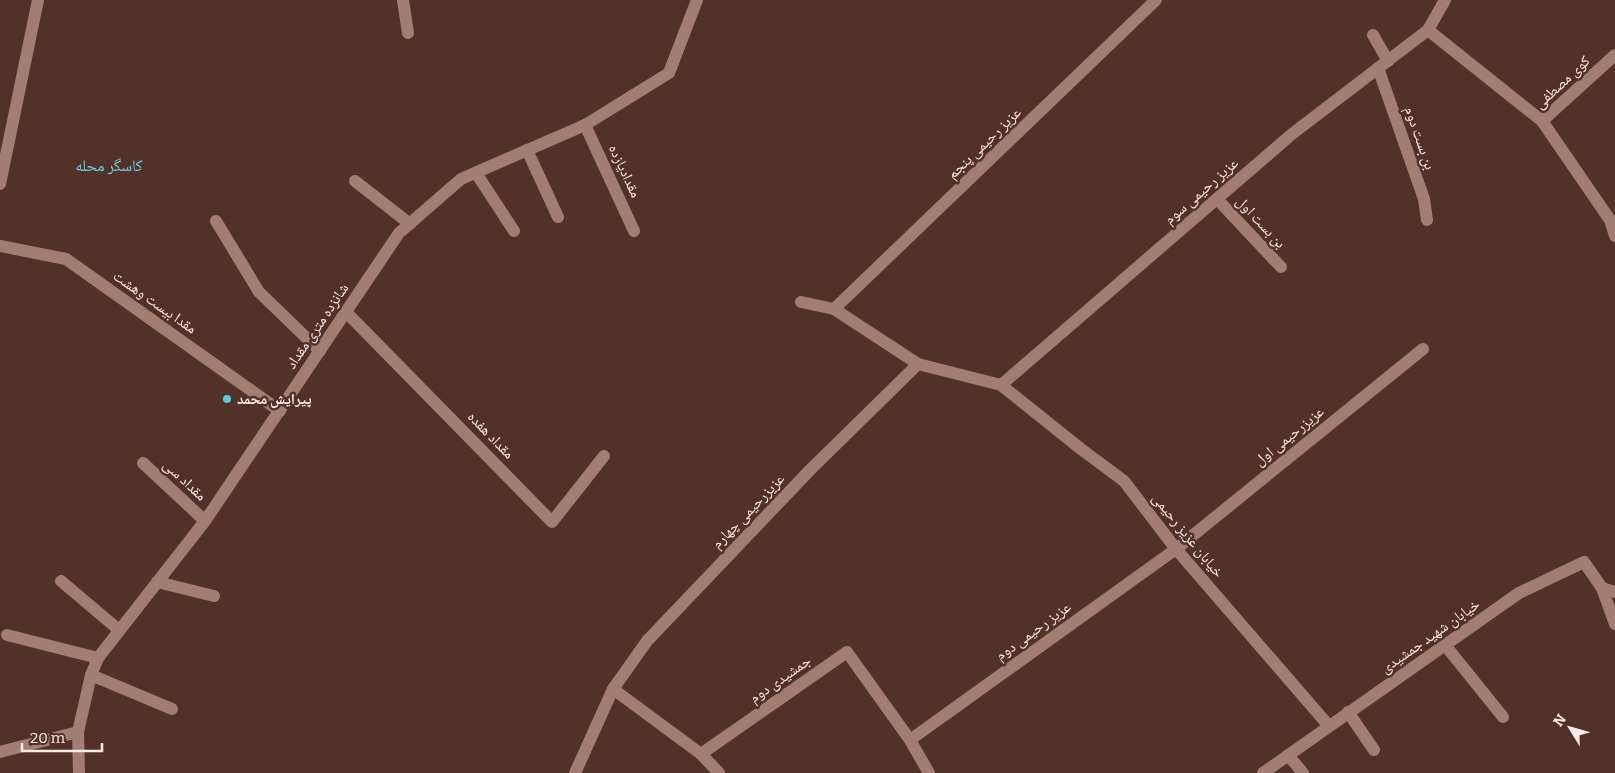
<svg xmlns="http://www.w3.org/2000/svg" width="1615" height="773" font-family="Bitter,'Noto Naskh Arabic',serif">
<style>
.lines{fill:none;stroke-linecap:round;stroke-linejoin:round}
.minor{stroke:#a37c72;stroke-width:12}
.poi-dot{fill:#57c9e1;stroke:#523129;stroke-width:2}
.labels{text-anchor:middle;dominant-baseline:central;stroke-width:5;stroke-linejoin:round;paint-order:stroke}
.street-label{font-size:15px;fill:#feece8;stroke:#523129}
.poi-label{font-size:15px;font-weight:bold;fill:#feece8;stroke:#523129;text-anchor:start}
.neighbourhood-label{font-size:16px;fill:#6ad0e7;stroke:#523129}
</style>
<rect width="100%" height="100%" fill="#523129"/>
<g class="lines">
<g class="minor">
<polyline points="403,0 408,33"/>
<polyline points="1428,30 1542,121"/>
<polyline points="1373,35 1388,61"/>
<polyline points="1615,55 1542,121 1610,220 1615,236"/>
<polyline points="1378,68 1424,199 1427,220"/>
<polyline points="585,125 634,231"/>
<polyline points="527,150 558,217"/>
<polyline points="476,173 514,231"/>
<polyline points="355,181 410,224"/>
<polyline points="0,184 38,0"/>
<polyline points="1217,199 1281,267"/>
<polyline points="216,221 259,292 320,351"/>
<polyline points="0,246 66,259 280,411"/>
<polyline points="801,302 834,309 918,364 1001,385 1081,449 1124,481 1176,549 1329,726"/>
<polyline points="834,309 1156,0"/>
<polyline points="346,312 552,522 604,456"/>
<polyline points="1001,385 1292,134 1428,30 1445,0"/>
<polyline points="143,463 205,521"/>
<polyline points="61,581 119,630"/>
<polyline points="157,582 214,596"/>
<polyline points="1602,588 1615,624"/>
<polyline points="7,635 98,658"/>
<polyline points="1445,645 1503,717"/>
<polyline points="91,675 172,709"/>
<polyline points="613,689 701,754 847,652 910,740 929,773"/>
<polyline points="1348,712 1374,750"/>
<polyline points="910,740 1176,549 1423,349"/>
<polyline points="0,752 78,732"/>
<polyline points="701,754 719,773"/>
<polyline points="1288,755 1303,773"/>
<polyline points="79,773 78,732 91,675 98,658 205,521 399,233 461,179 585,125 669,73 697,0"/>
<polyline points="575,773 613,689 647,641 810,470 918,364"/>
<polyline points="1263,773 1519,593 1584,562 1602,588 1615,592"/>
</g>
</g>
<circle class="poi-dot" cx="227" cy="399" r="5"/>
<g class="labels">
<g class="street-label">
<text transform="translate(1562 82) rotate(-43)">کوی مصطفی</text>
<text transform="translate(1420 138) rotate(71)">بن بست دوم</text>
<text transform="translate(984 143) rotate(-44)">عزیز رحیمی پنجم</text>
<text transform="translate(625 171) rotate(65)">مقدادیازده</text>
<text transform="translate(1201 191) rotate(-41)">عزیز رحیمی سوم</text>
<text transform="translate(1261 222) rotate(47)">بن بست اول</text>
<text transform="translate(155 302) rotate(35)">مقدا بیست وهشت</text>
<text transform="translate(317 326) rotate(-56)">شانزده متری مقداد</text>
<text transform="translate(491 435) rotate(46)">مقداد هفده</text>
<text transform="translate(1289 436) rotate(-39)">عزیزرحیمی اول</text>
<text transform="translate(185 480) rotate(43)">مقداد سی</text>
<text transform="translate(748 511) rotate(-46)">عزیزرحیمی چهارم</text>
<text transform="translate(1188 535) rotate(51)">خیابان عزیز رحیمی</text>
<text transform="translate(1033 631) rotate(-36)">عزیز رحیمی دوم</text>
<text transform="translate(1430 636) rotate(-35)">خیابان شهید جمشیدی</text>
<text transform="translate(780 679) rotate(-35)">جمشیدی دوم</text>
</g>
<g class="poi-label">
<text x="237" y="399">پیرایش محمد</text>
</g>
<g class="neighbourhood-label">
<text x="109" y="165">کاسگر محله</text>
</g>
</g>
<g transform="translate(1570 728) rotate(307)" stroke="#523129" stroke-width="4" paint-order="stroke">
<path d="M0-4L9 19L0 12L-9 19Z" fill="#feece8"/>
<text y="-8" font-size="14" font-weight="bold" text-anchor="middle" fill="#feece8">N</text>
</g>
<path d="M22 743v8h80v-8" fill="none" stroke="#feece8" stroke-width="2.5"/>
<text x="30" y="743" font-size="15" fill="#feece8" stroke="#523129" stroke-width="4" paint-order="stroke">20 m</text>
</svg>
